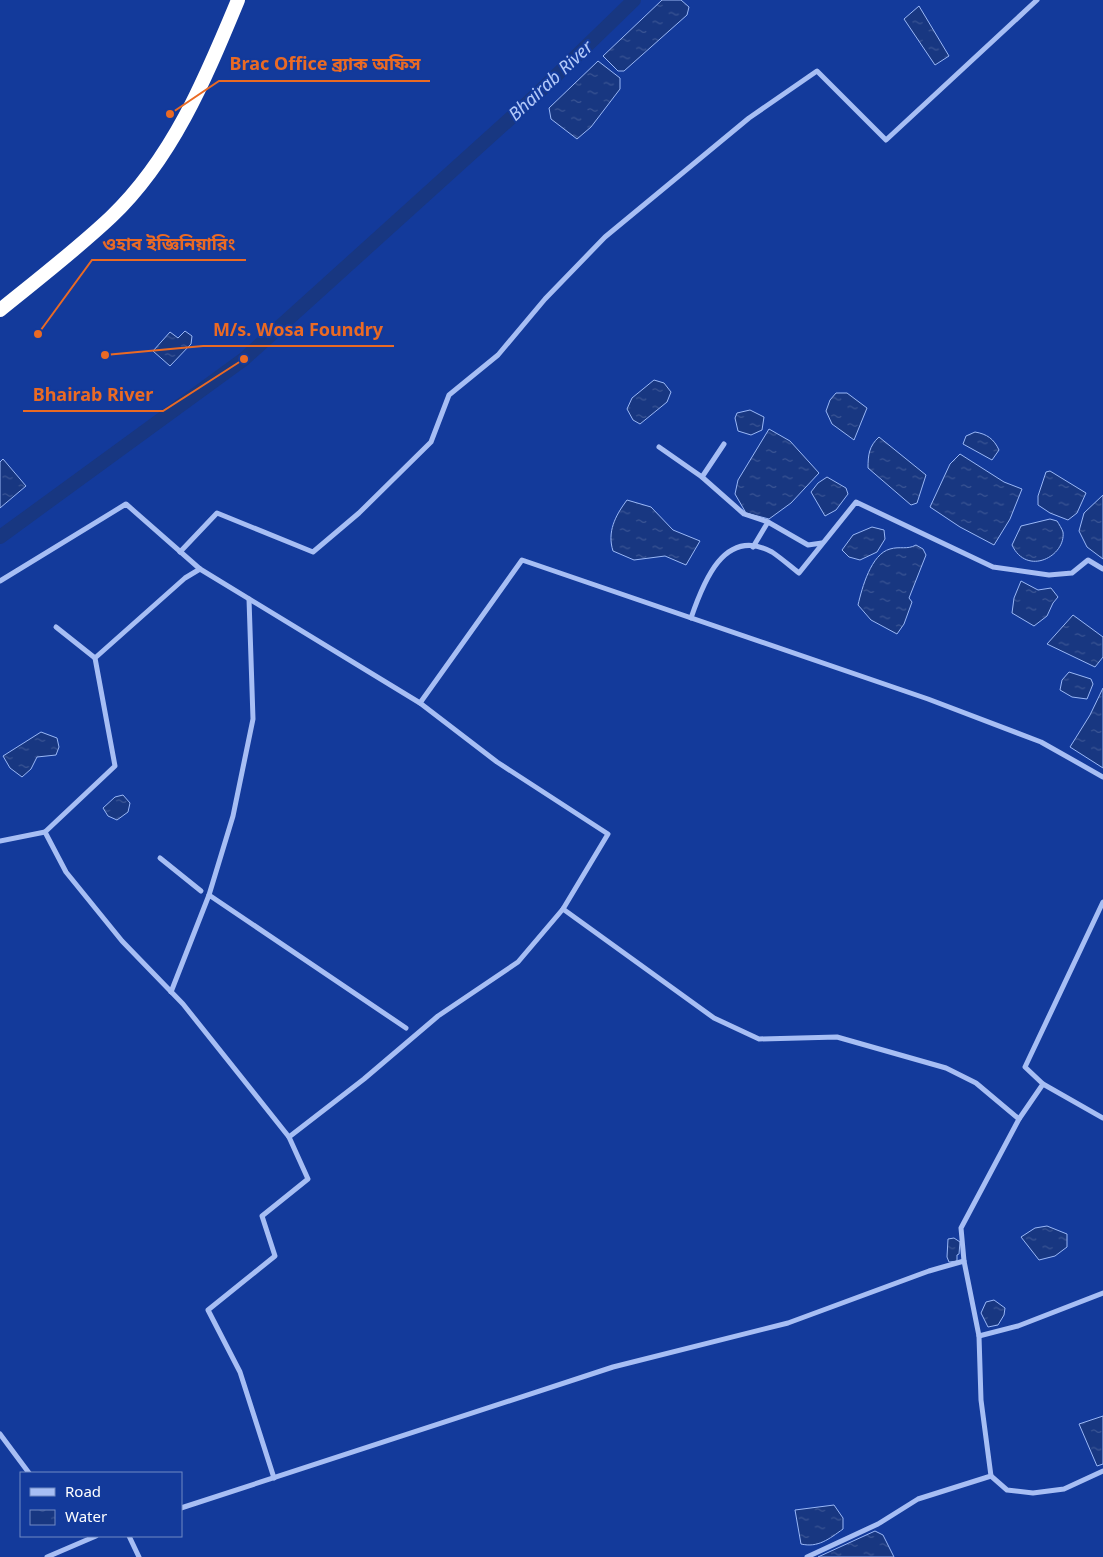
<svg xmlns="http://www.w3.org/2000/svg" width="1103" height="1557" font-family="'Noto Sans','Noto Sans Bengali',sans-serif">
<style>
.water{fill:url(#water-ripples);stroke:#99b7f7}
.lines{fill:none;stroke-linecap:round;stroke-linejoin:round}
.river{stroke:#183781;stroke-width:14}
.street{stroke:#a7bef4;stroke-width:5}
.highway{stroke:#fff;stroke-width:14}
.labels{text-anchor:middle;dominant-baseline:central;stroke-width:4;stroke-linejoin:round;paint-order:stroke}
.water-label{font-size:18px;font-style:italic;fill:#b3c9fa;stroke:#133a9b}
.leader{fill:none;stroke:#ea6a24;stroke-width:2}
.callout-dot{fill:#ea6a24;stroke:#133a9b;stroke-width:2}
.callout-label{font-size:18px;text-anchor:middle;font-weight:bold;fill:#ea6a24;stroke:#133a9b;stroke-width:4;stroke-linejoin:round;paint-order:stroke}
</style>
<defs>
<pattern id="water-ripples" width="26" height="14" patternUnits="userSpaceOnUse" patternTransform="scale(1.25)"><rect width="26" height="14" fill="#183781"/><path d="M2 4q2-2 4 0t4 0M15 11q2-2 4 0t4 0" fill="none" stroke="#3b5594"/></pattern>
</defs>
<rect width="100%" height="100%" fill="#133a9b"/>
<g class="water">
<polygon points="662,0 681,0 689,7 687,15 624,71 618,71 603,56"/>
<polygon points="919,6 949,56 935,65 904,19"/>
<polygon points="598,61 620,78 620,89 591,127 577,139 551,119 549,108"/>
<polygon points="185,331 192,336 191,344 170,366 153,351 170,332 178,338"/>
<polygon points="654,380 664,383 671,392 667,402 640,424 633,420 627,409 632,398"/>
<polygon points="836,393 847,393 867,408 854,440 832,424 826,411 830,400"/>
<polygon points="750,410 764,417 762,430 751,435 738,431 735,418 737,413"/>
<polygon points="769,429 790,441 819,473 791,503 769,519 746,513 735,494 738,480"/>
<path d="M975,432C987,434 994,439 999,450L992,460L963,444L966,436Z"/>
<path d="M879,437L926,475L917,503L911,505L868,468C868,455 869,446 879,437Z"/>
<polygon points="960,454 1004,482 1022,489 1010,519 994,545 960,527 930,507 950,464"/>
<polygon points="3,459 26,486 0,508 0,462"/>
<polygon points="1050,471 1086,493 1077,513 1068,520 1050,513 1038,505 1038,496 1046,472"/>
<polygon points="827,477 846,488 848,494 836,510 825,516 811,492 818,483"/>
<polygon points="1103,495 1103,559 1087,547 1079,531 1084,513"/>
<path d="M627,500L651,507L673,530L700,541L686,565L665,556L634,560L613,551C607,532 615,516 627,500Z"/>
<path d="M1050,519L1057,521C1059,524 1062,529 1063,532C1066,556 1027,577 1012,545L1021,526Z"/>
<polygon points="872,527 884,530 885,539 877,552 860,560 849,557 842,550 853,535"/>
<path d="M916,545L923,549L926,555L909,598L912,602L904,624L897,634L871,620L858,605C862,588 871,554 890,549C900,546 907,550 916,545Z"/>
<polygon points="1021,581 1038,590 1051,588 1058,597 1053,603 1047,616 1034,626 1012,613 1014,598"/>
<polygon points="1073,615 1103,637 1103,657 1095,667 1047,644"/>
<polygon points="1069,672 1091,679 1093,684 1087,699 1072,697 1060,690 1062,680"/>
<polygon points="1103,688 1103,768 1070,747 1090,715"/>
<polygon points="41,732 57,738 59,747 56,755 37,757 31,769 22,777 10,768 3,756"/>
<polygon points="123,795 130,803 128,812 117,820 108,816 103,808 115,797"/>
<polygon points="1047,1226 1067,1234 1067,1247 1055,1256 1039,1260 1021,1237 1035,1228"/>
<polygon points="954,1238 960,1242 959,1254 957,1255 957,1261 949,1262 947,1257 948,1239"/>
<polygon points="994,1300 1005,1308 1004,1315 998,1325 988,1327 981,1313 986,1302"/>
<polygon points="1103,1416 1103,1464 1097,1466 1079,1424"/>
<path d="M834,1505L843,1518V1529C829,1539 818,1548 801,1544L795,1510Z"/>
<polygon points="875,1531 883,1535 894,1557 818,1557"/>
</g>
<g class="lines">
<polyline class="river" points="0,537 244,359 534,97 634,0"/>
<g class="street">
<polyline points="659,447 702,477 744,514 768,522 808,545 822,543"/>
<polyline points="702,477 724,444"/>
<polyline points="753,547 768,522"/>
<polyline points="180,552 217,513 313,552 359,513 431,442 449,395 498,355 545,299 605,237 749,118 817,71 886,140 1037,0"/>
<polyline points="200,569 185,578 95,658 115,766 45,832 66,872 122,941 183,1004 289,1137 308,1179 262,1216 275,1256 208,1310 240,1372 274,1478"/>
<polyline points="0,581 126,504 200,569 420,703 497,762 608,834 563,909 518,962 438,1016 364,1079 289,1137"/>
<path d="M691,618C703,583 724,526 772,552C781,558 790,566 799,573L856,502L993,567L1049,575L1072,573L1088,560L1103,569"/>
<polyline points="56,627 95,658"/>
<polyline points="420,703 522,560 928,699 1041,742 1103,777"/>
<polyline points="0,841 45,832"/>
<polyline points="160,858 201,891"/>
<polyline points="209,895 233,816 253,719 249,599"/>
<polyline points="563,909 714,1018 759,1039 837,1037 946,1068 976,1083 1019,1119"/>
<polyline points="171,992 209,895 406,1028"/>
<polyline points="1043,1084 1103,1118"/>
<polyline points="979,1336 1018,1326 1103,1293"/>
<polyline points="0,1434 29,1473"/>
<polyline points="991,1476 1007,1490 1033,1493 1064,1489 1103,1471"/>
<polyline points="181,1508 613,1367 788,1323 929,1271 964,1261"/>
<polyline points="129,1536 139,1557"/>
<polyline points="47,1557 96,1536"/>
<polyline points="807,1557 878,1524 918,1499 991,1476 981,1400 979,1336 964,1261 961,1228 1019,1119 1043,1084 1025,1067 1103,902"/>
</g>
<path class="highway" d="M0,310C37,280 76,250 111,217C173,158 206,77 238,0"/>
</g>
<g class="labels">
<g class="water-label">
<text transform="translate(550 80) rotate(-43)">Bhairab River</text>
</g>
</g>
<path class="leader" d="M170 114L219 81H430M38 334L92 260H246M105 355L203 346H394M244 359L163 411H23"/>
<g class="callout-dot">
<circle cx="170" cy="114" r="5"/>
<circle cx="38" cy="334" r="5"/>
<circle cx="105" cy="355" r="5"/>
<circle cx="244" cy="359" r="5"/>
</g>
<g class="callout-label">
<text x="325" y="70">Brac Office ব্র্যাক অফিস</text>
<text x="169" y="250">ওহাব ইজ্ঞিনিয়ারিং</text>
<text x="298" y="336">M/s. Wosa Foundry</text>
<text x="93" y="401">Bhairab River</text>
</g>
<rect x="20" y="1472" width="162" height="65" fill="#133a9b" stroke="#7189c3"/>
<rect x="30" y="1488" width="25" height="8" fill="#a7bef4" stroke="#7189c3"/>
<text x="65" y="1497" font-size="15" fill="#ffffff">Road</text>
<rect x="30" y="1510" width="25" height="15" fill="url(#water-ripples)" stroke="#7189c3"/>
<text x="65" y="1522" font-size="15" fill="#ffffff">Water</text>
</svg>
